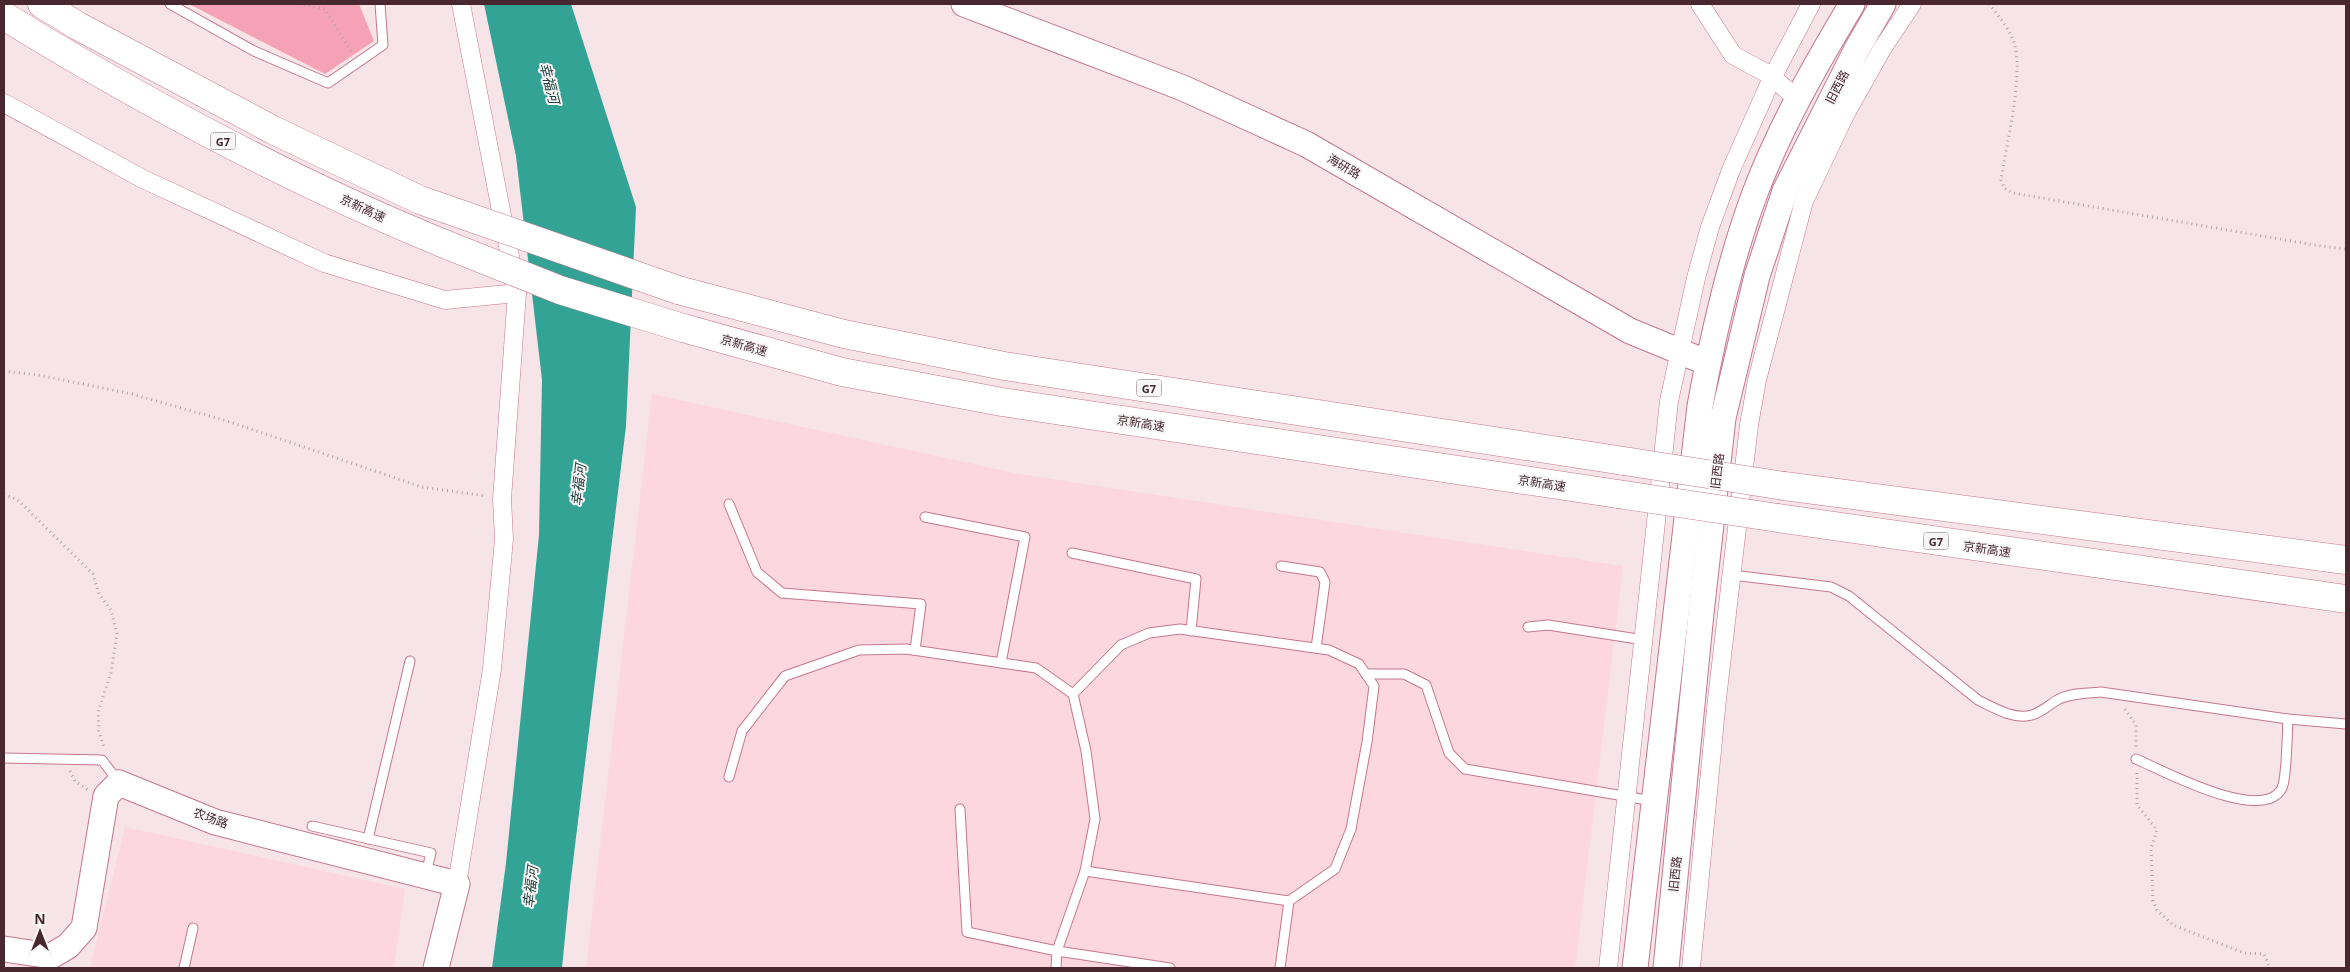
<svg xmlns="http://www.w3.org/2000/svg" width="2350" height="972" font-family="'Noto Sans','Noto Sans SC',sans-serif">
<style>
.built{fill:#fdd7df}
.green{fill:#f5a2b7}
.water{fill:#33a395}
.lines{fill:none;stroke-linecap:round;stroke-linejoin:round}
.lane-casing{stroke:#c5778c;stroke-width:11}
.street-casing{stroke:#c5778c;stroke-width:19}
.secondary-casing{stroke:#c5778c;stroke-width:27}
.highway-casing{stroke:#c5778c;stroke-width:29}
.path{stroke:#b8a1a7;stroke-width:3;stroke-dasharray:1 4;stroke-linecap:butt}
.lane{stroke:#fff;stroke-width:9}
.street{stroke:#fff;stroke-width:18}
.secondary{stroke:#fff;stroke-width:25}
.highway{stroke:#fff;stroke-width:28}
.highway-bridge-casing{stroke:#c5778c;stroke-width:29;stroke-linecap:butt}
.highway-bridge{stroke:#fff;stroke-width:28}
.labels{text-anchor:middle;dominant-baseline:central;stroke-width:4;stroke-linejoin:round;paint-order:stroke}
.shield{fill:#f6f6f6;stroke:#7c656b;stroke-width:1}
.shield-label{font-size:11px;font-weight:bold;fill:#482730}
.street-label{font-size:12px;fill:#482730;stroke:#f6f6f6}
.water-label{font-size:14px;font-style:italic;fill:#21423d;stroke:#f6f6f6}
</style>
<rect width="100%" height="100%" fill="#f6e4e8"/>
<g class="built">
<polygon points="652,394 1019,474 1623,566 1575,968 586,968"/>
<polygon points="125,827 405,889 394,968 90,968"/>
</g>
<polygon class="green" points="189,4 359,4 374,41 325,74"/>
<polygon class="water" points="484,4 571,4 636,207 626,426 570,887 562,968 492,968 506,863 539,535 542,380 516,156"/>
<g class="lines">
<defs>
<g id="lane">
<polyline points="170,4 254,51 328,83 383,45 380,4"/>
<polyline points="729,504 757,572 782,593 921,604 915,650"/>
<polyline points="925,517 1025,537 1001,663"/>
<polyline points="1072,553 1196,579 1191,631"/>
<polyline points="1281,566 1320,572 1325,582 1316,648"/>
<path d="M1732,575L1831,587L1849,596L1978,700C1994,708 2014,720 2032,715C2042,712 2050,704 2059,699C2072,693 2087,693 2101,692L2288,719L2346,724"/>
<polyline points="1528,627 1548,625 1644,640"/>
<polyline points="1366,674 1404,674 1426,685 1449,753 1465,769 1653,801"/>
<polyline points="1073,694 1121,645 1149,633 1180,629 1329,650 1359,664 1374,686 1367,742 1351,829 1335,869 1289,901"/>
<polyline points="4,758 102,760 118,781"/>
<path d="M2136,759C2162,770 2263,825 2282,788C2287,777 2287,734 2288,719"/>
<polyline points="729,777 742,731 785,676 859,650 906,649 1036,668 1073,694 1086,751 1095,819 1085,871 1057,951 1056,968"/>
<polyline points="960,809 967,932 1057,951 1170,968"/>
<polyline points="312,826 431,853 426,873"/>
<polyline points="368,839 410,661"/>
<polyline points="1085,871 1289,901 1280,968"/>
<polyline points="184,968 193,928"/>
</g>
<g id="street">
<polyline points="1700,4 1733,55 1768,74 1799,100"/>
<polyline points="4,103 143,179 324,263 445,300 517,293"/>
<polyline points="457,884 492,669 504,539 502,499 517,293 461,4"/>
<polyline points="1608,968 1669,401 1696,278 1710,227 1731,170 1772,78 1811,4"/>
<polyline points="1691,968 1717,699 1749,425 1757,380 1804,201 1846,113 1882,49 1912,4"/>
</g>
<g id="secondary">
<polyline points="964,4 1183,88 1306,144 1630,331 1708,363"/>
<polyline points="4,949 51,956 68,946 84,928 106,796 119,783 215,822 457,884 436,968"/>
<path d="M1635,968L1700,406C1713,335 1729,262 1755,193C1780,127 1816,64 1852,4"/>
<polyline points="1666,968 1701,613 1723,418 1757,276 1785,191 1857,49 1883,4"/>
</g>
<g id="highway">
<polyline points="42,4 78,26 273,130 420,200 446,209"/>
<path d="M4,16C147,104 296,184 452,247"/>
<polyline points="678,290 844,334 1004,366 1624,461"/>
<polyline points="683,328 842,372 1002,402 1618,494"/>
<polyline points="1784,486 2346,560"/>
<polyline points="1778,518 2346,599"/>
</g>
</defs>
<use href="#lane" class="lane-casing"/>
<use href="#street" class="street-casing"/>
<use href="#secondary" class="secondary-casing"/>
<use href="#highway" class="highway-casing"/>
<g class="path">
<polyline points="299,4 325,9 351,51"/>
<path d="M1989,4C1999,16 2011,31 2015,46C2023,78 2006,146 2001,180L2004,188L2013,193L2314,245L2346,249"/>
<polyline points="4,371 38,375 132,394 230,422 422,487 486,496"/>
<polyline points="4,494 19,501 93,574 99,594 111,610 117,634 111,673 98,712 99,731 104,748"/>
<polyline points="2125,709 2136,725 2136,747"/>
<polyline points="70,771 75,781 88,790"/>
<polyline points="2137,773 2137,805 2157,830 2151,849 2153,901 2157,910 2173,925 2244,953 2264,954 2270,968"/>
</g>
<use href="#lane" class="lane"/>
<use href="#street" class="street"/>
<use href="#secondary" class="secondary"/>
<use href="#highway" class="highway"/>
<defs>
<g id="highway-bridge">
<polyline points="446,209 678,290"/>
<polyline points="452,247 560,290 683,328"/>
<polyline points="1624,461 1784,486"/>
<polyline points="1618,494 1778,518"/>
</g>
</defs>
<use href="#highway-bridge" class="highway-bridge-casing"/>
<use href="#highway-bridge" class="highway-bridge"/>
</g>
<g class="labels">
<g class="shield">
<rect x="210.5" y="132.5" width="25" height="17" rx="4"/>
<rect x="1136.5" y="379.5" width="25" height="17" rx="4"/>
<rect x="1923.5" y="532.5" width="25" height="17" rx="4"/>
</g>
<g class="shield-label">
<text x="223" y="141">G7</text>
<text x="1149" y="388">G7</text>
<text x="1936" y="541">G7</text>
</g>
<g class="street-label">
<text transform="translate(1837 87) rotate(-63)">旧西路</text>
<text transform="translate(1344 166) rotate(30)">海研路</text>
<text transform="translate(363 208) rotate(25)">京新高速</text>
<text transform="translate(744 345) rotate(16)">京新高速</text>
<text transform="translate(1141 423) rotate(9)">京新高速</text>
<text transform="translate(1717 471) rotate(-83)">旧西路</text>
<text transform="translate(1542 483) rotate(9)">京新高速</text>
<text transform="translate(1987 549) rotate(8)">京新高速</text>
<text transform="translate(211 818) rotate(20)">农场路</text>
<text transform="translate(1675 874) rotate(-84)">旧西路</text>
</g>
<g class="water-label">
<text transform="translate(550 83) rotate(76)">幸福河</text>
<text transform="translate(578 485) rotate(-83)">幸福河</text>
<text transform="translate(530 887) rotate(-83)">幸福河</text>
</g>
</g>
<rect width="2350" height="972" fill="none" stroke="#482730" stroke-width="10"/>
<g transform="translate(40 932)" stroke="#f6f6f6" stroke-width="4" paint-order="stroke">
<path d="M0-4L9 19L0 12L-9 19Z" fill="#482730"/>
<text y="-8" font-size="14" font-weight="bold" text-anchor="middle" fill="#482730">N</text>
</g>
</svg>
